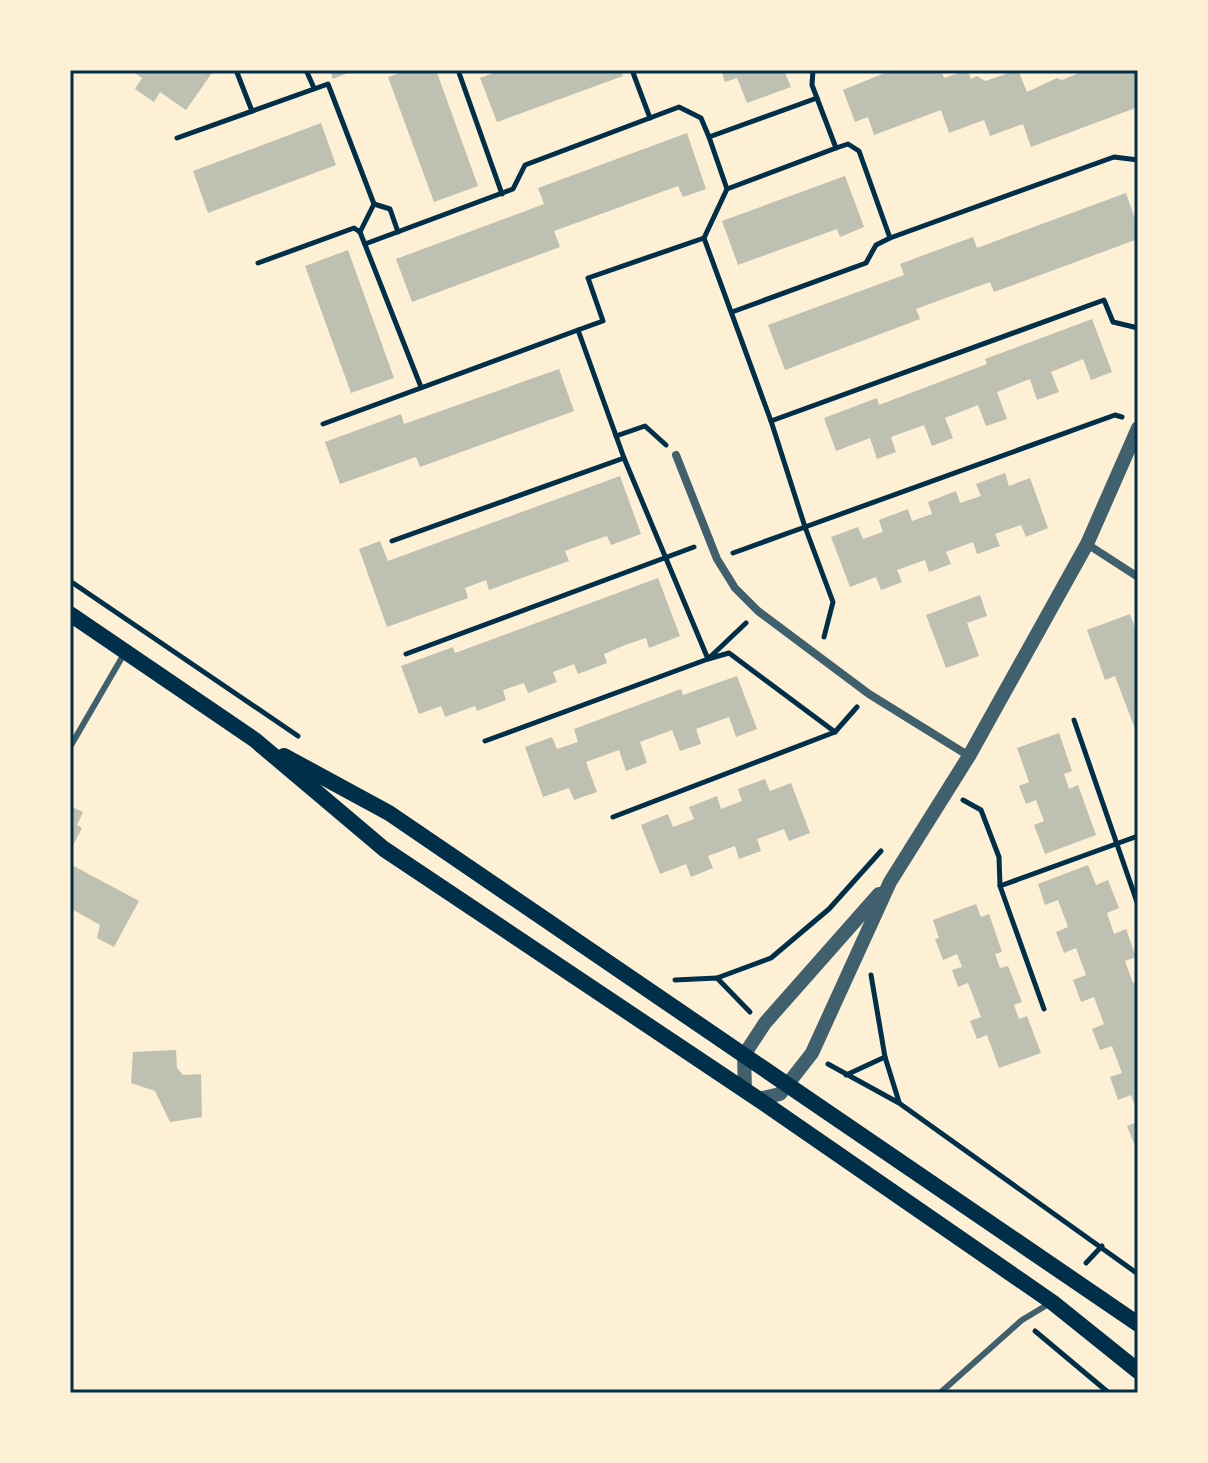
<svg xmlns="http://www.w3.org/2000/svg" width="1208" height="1463" font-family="'IBM Plex Sans',sans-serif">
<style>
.building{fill:#bec0b2}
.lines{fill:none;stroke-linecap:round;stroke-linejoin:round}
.path{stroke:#003049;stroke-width:5}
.service{stroke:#3f606c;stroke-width:6}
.minor{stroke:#3f606c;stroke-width:8}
.tertiary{stroke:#3f606c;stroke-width:14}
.secondary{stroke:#003049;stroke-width:16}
.neatline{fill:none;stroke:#003049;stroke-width:3}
</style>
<rect width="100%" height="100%" fill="#fdf0d5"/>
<g class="building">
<polygon points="131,70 214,70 186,110 160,92 154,102 135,89 142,78"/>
<polygon points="330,70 355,70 333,79"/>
<polygon points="407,70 436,70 478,186 434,202 388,77"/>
<polygon points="502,70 620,70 623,76 497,122 480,78"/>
<polygon points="721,70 784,70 791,87 747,103 737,78 725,82"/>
<polygon points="892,70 941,70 944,78 968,70 971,79 977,76 985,81 1018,70 1027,92 1057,78 1062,80 1086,70 1138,70 1138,107 1031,147 1023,124 990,136 984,120 949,133 941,110 874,135 868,117 855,122 843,90"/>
<polygon points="321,123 336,165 208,213 193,171"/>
<polygon points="687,133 706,189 683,197 678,186 554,231 560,247 412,302 396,259 544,204 538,188"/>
<polygon points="845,176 864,227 840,237 837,229 738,265 722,221"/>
<polygon points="1126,193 1138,227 1138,239 994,292 990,282 965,291 916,309 920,319 785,370 768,325 904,275 900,264 924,255 973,237 977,248"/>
<polygon points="348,250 394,378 351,393 305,266"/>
<polygon points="1092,319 1112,372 1091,380 1083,359 1051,372 1059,392 1037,400 1030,379 997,392 1007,419 986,426 978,405 945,418 953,438 932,446 924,425 891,437 896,452 877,459 870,438 836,451 824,418 877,398 879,405 987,364 985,359"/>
<polygon points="559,369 574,411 420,467 416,457 340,484 325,442 401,414 404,424"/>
<polygon points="1005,473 1009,486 1030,478 1048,528 1026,537 1021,525 995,534 1000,546 977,554 973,542 946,552 951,564 929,572 925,560 897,570 902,582 881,590 876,577 850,587 831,537 858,527 863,539 883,532 879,520 908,509 912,521 932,514 928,502 956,491 960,503 981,496 976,484"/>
<polygon points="620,476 641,534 611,545 607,536 586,543 565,551 569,561 489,590 486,580 465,588 468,598 387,627 359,549 380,541 388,561"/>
<polygon points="658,578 680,636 649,648 646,638 625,645 604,654 607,663 578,674 574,664 553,672 557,682 528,693 524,683 503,690 506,700 477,711 475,706 445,717 441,706 419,714 401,666 453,647 455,653"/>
<polygon points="980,595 987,616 967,623 979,656 946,668 926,615"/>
<polygon points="1130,614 1138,635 1138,737 1115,676 1105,680 1087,630"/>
<polygon points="737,676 757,729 736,737 729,717 696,729 701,744 680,751 672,730 640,742 647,763 626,771 619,750 586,762 597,792 574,800 569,788 543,797 525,747 552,737 557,749 578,742 574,729 681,689 683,695"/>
<polygon points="1059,733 1072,771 1064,774 1069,789 1078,785 1096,835 1045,854 1034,825 1044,821 1036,800 1026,804 1019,786 1029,782 1017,748"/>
<polygon points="765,779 770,791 791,783 810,833 789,841 784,829 757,839 761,851 739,859 735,846 708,856 713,868 691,877 686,864 660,874 641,825 668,814 673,827 694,819 689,807 717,796 721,809 742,801 738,789"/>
<polygon points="70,806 83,812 77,825 82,828 70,851"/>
<polygon points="70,864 139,901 114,947 97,938 100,925 70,908"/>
<polygon points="1088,865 1096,885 1108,880 1119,908 1107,913 1114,934 1126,929 1136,957 1125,961 1133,983 1138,981 1138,1114 1131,1095 1118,1100 1110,1077 1122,1073 1112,1046 1100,1050 1092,1029 1104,1024 1094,997 1081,1002 1073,980 1086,975 1076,948 1064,953 1056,932 1068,927 1058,900 1045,905 1038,884"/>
<polygon points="976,904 981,917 989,914 1002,952 995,954 1000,968 1008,966 1022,1002 1014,1005 1019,1019 1027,1016 1041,1053 999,1068 987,1035 977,1039 970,1021 981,1017 968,983 958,987 952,970 962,967 957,954 943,960 935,939 939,938 933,920"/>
<polygon points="176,1050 177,1068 183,1075 201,1074 202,1117 170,1122 155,1091 131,1083 133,1052"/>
<polygon points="1138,1122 1138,1147 1136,1148 1127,1126"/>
</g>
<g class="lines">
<g class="path">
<polyline points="236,70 252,111"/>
<polyline points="306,70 314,88"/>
<polyline points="458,70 502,194"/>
<polyline points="632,70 650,118"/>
<polyline points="813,70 812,85 836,148 848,144 859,151 890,238"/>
<polyline points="177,138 328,84 374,204"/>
<polyline points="727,189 709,137 817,98"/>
<polyline points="374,204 390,209 398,232"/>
<polyline points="360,232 374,204"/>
<polyline points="704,238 771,421 805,527 1115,415 1122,417"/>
<polyline points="365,244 513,189 525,165 679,107 701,118 709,137"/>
<polyline points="258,263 354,228 360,232 421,387"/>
<polyline points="732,312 866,263 876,245 890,238 1114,157 1138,160"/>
<polyline points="578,330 603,321 588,278 704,238 727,189 836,148"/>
<polyline points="771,421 1104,300 1113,322 1138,328"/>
<polyline points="323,424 578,330 624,458 708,659 729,653 835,732"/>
<polyline points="616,436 645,426 666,445"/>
<polyline points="392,541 624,458"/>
<polyline points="733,553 805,527 833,602 824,637"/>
<polyline points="70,581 298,736"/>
<polyline points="406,654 694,547"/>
<polyline points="1074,720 1138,905"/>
<polyline points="485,741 708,659 746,623"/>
<polyline points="963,800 981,810 999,857 1000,886 1044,1009"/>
<polyline points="613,817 835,732 857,707"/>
<polyline points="1000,886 1138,836"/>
<polyline points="717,978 771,958 829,909 881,851"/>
<polyline points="675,980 717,978 750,1012"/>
<polyline points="885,1057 899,1102"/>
<polyline points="828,1064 899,1103 1138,1274"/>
<polyline points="846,1075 885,1057 871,975"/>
<polyline points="1086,1263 1102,1246"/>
<polyline points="1035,1331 1109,1393"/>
</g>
<g class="service">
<polyline points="70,747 124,654"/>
<polyline points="940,1393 1022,1320 1052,1302"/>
</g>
<g class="minor">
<polyline points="676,455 717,559 735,588 758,611 869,694 969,756"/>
<polyline points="1087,544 1138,577"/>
</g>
<g class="tertiary">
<polyline points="745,1090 744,1055 765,1023 879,894"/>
<polyline points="758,1099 780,1094 812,1053 890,882 969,756 1087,544 1138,428"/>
</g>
<g class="secondary">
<polyline points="70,614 255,740 384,849 758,1099 1052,1302 1138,1371"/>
<polyline points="284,756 389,813 1138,1324"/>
</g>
</g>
<rect width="1208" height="1463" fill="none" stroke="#fdf0d5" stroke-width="144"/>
<rect x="72" y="72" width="1064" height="1319" class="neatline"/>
</svg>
